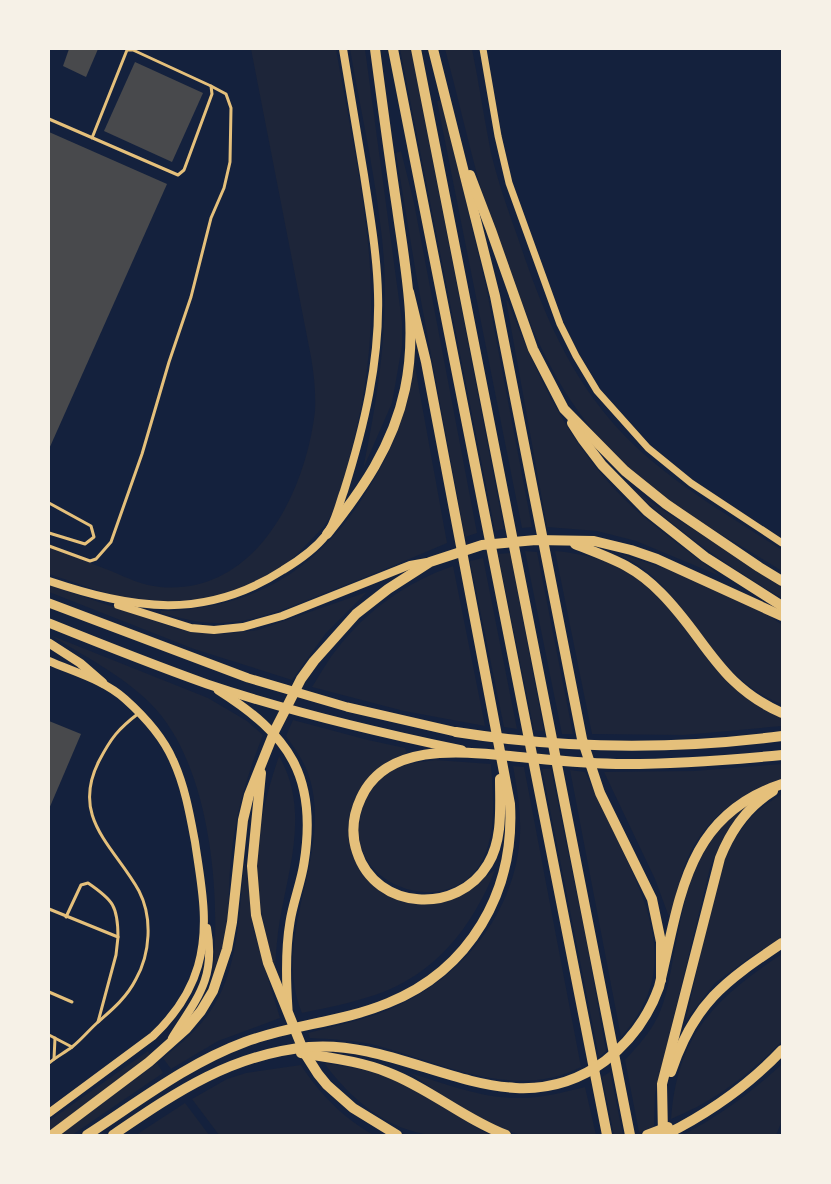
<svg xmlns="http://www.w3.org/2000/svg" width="831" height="1184" font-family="'Noto Serif',serif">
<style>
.green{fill:#1d2539}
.building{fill:#48494c}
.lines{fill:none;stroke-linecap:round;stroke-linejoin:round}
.service{stroke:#e5c07b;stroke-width:3}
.tertiary{stroke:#e5c07b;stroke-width:7}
.secondary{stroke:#e5c07b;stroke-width:8}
.primary{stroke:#e5c07b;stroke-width:9}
.motorway{stroke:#e5c07b;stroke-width:10}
</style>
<rect width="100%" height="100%" fill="#14213d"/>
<g class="green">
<path d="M251,49H336C350,130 371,218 371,300C372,356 362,411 348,464C343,482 339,501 330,517C325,526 317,534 310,541C300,551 289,563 277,570C247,589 208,602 172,603C130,604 88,587 49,574V547C70,555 90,563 111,571C127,578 142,585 160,587C256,596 306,491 315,411C316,393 314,375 311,357Z"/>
<path d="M350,49H365L402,322V346L392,403L363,469C380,387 392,307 380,222C373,164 360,107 350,49Z"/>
<polygon points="400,49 411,49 504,529 495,531"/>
<path d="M445,49H472C479,83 484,118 491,153C498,182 508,210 518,238C544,316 573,386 633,444C677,486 731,517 782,550V571C734,541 671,508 630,470C567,411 539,351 510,271C500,241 488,212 479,182C467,138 457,93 445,49Z"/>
<polygon points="441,100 486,286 532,527 522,528 437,101"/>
<polygon points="401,151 414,203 477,533 465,537 416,274 396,153"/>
<path d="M506,300L508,301C538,380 573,453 637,511C663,534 693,554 720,576L636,541L597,531L547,527Z"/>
<path d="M414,361L447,543C403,562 359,580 315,597C285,609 254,622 221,623C201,624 181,618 161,613V611C257,609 322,567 370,486C386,460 399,432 406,403C410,389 412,375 414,361Z"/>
<path d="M630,487L661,509L782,585V598C728,567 676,530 630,487Z"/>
<polygon points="525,551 537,552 573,734 562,734"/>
<path d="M555,551C586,554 616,561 642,582C671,604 689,637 712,665C731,687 756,707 782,718V726L684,735L592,734Z"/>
<polygon points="510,553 544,731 534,730 498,554"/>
<path d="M617,553L667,569L770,616L782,625V704C717,680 699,617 651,575C641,566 629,560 617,553Z"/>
<polygon points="483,558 517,729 504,727 470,561"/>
<path d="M453,566L485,726L404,711L312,687C320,675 327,661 337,649C367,610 407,582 453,566Z"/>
<polygon points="49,585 178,629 192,632 223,634 258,630 367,592 326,633 292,680 194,649 49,592"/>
<path d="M50,635L208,698L247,721L263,735C247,775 235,816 231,859C228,882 230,906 227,929C224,946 218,963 212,979C222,898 211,763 150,703C122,675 84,656 50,635Z"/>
<path d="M293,720L368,740L405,748L407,753C358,771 330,827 363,873C368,879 376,883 382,888C401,903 417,908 441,902C464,898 477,882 495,870C473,926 435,975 375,995C351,1003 326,1008 302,1013C270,935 334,855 309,776C304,761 295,749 286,736Z"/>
<path d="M279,756C309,808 290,864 280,919C277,936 276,953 275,970C268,943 261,917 258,889C253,845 265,797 279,756Z"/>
<path d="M435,760L491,764C493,795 497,830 483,859C461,905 395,900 368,862C347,831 364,784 396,768C408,763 422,762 435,760Z"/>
<path d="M782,764V779C736,793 696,826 682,874C678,887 675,901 672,915L669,917L655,879L604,772L694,771Z"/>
<path d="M513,766L524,767L581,1067C513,1102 438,1061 371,1044C351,1040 330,1039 310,1038L308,1033C337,1025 370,1019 397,1006C464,976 516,910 520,835C521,812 517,789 513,766Z"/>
<polygon points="542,769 551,769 587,944 606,1051 599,1057"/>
<path d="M570,770L585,772C598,799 610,825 623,852C654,917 676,976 621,1037Z"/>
<polygon points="782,794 782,937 749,958 715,983 686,1020 718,873 731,843 751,817 765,805"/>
<path d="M743,808L746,810C731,828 718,846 710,868L655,1094L654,1127L639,1132L625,1060C638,1046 651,1032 659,1014C666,998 669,981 672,964C686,898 687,852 743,808Z"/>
<path d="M244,864H246L253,928L280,1018L218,1041L171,1069L163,1058C179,1045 195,1032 207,1016C239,973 239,915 244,864Z"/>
<path d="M782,954V1041C750,1074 714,1102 671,1119C677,1035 715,998 782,954Z"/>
<polygon points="148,1051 150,1055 49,1133 49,1121"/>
<polygon points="157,1063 163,1073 72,1135 60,1135"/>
<path d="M324,1063C342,1066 361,1068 378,1074C418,1088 453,1115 490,1135C471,1135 452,1137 433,1135C387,1131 350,1098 324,1063Z"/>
<path d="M782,1064V1121L776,1135H683C719,1116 752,1092 782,1064Z"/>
<path d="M301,1065C319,1093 344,1119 374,1135H219L192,1099L227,1079L246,1073Z"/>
<polygon points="610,1072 623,1135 614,1135 602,1077"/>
<path d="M410,1073C446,1084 483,1099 521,1098C542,1098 564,1092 585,1087L596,1135H521L508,1131L488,1123L456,1105Z"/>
<polygon points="185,1103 209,1135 136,1135"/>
</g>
<g class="building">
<polygon points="69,49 98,49 86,77 63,66"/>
<polygon points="135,62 203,93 172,162 104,131"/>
<polygon points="49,132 167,184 49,449"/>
<polygon points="49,721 81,734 49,809"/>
</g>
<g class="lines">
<g class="service">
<polyline points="49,119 178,175 184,170 212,94 211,86 133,50 127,50 92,138"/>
<polyline points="49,503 91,526 94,537 85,544 49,533"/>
<polyline points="49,546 90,561 96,559 111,542 142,454 169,362 191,297 211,218 224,188 230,162 231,108 226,94 211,86"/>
<polyline points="49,909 118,937 116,955 98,1022"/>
<path d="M66,917L81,885L88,883C113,900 118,906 118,937"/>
<polyline points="49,992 72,1002"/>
<polyline points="49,1035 72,1047"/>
<polyline points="54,1059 55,1038"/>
<path d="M49,1063C56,1057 64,1053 72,1047C81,1040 89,1030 98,1022C113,1009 127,997 136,979C150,954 153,918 139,891C114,846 70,818 99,761C111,738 118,729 139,713"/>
</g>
<polyline class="tertiary" points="483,49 498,136 509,183 560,324 576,356 597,391 648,448 691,483 782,543"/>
<g class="secondary">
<path d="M49,581C133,609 204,621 283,570C298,561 315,549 326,535C335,524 339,504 344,491C364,427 380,361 378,294C377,254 370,215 364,175C357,133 350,91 343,49"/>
<polyline points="118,605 191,628 214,630 243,627 282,616 410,565 427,562"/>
<path d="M49,661C74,672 104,680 125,699C144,716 163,737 173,760C185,786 190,815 195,842C201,883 210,925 198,966C190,994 174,1016 153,1036L49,1113"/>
<path d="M172,1038C197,998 216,979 207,928"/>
</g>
<g class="primary">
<polyline points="49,603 248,678 347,707 456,732"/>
<path d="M49,623C101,644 154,665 207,684C290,712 376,732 462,750"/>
<polyline points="49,643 80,663 103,683"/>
<path d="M218,690C289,735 318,776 304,863C301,883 293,902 290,922C285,951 286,980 288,1009"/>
</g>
<g class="motorway">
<polyline points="393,49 607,1135"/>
<polyline points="416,49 630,1135"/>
<polyline points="433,49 495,296 582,739 600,793 652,899 661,942 661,980"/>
<polyline points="470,175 491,230 533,349 564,409 625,471 666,504 759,567 782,581"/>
<polyline points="572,423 583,440 602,465 647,511 705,557 782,606"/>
<path d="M327,534C362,490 393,446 405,389C418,329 405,267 397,208C389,155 382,102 375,49"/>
<path d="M575,544C610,558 634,565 661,593C706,638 718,685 782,713"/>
<path d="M456,732C564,749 673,750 782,736"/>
<polyline points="261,773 252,866 256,915 268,963 304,1052 318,1074 327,1085 353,1108 397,1135"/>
<path d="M500,779C500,807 503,839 488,864C458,915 376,911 357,852C351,834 353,815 361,798C389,736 478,754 531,758C562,761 594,764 625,764C677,764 730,760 782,755"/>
<path d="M301,1053C330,1058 359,1061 387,1072C429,1088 464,1119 506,1135"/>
<path d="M671,1072C694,1003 724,982 782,943"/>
<polyline points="52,1135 149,1062 186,1029 201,1011 213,991 227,949 232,922 243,820 249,795 275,730 301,679 314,661 356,614 388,589 430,562 482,545 536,540 594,541 631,550 657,559 782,616"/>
<path d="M87,1135C138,1102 188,1063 245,1042C291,1025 342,1022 388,1003C470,970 515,892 510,804L426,362L409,292"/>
<path d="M113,1135C175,1093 231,1054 309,1047C411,1038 508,1133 605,1061C631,1041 648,1018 659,987C680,901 684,816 782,784"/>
<polyline points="647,1135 668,1127"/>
<path d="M663,1135L662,1084L720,858C731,830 747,807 773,791"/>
<path d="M665,1135C709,1113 748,1086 782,1050"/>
</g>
</g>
<rect width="831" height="1184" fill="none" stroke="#f6f1e7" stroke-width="100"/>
</svg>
